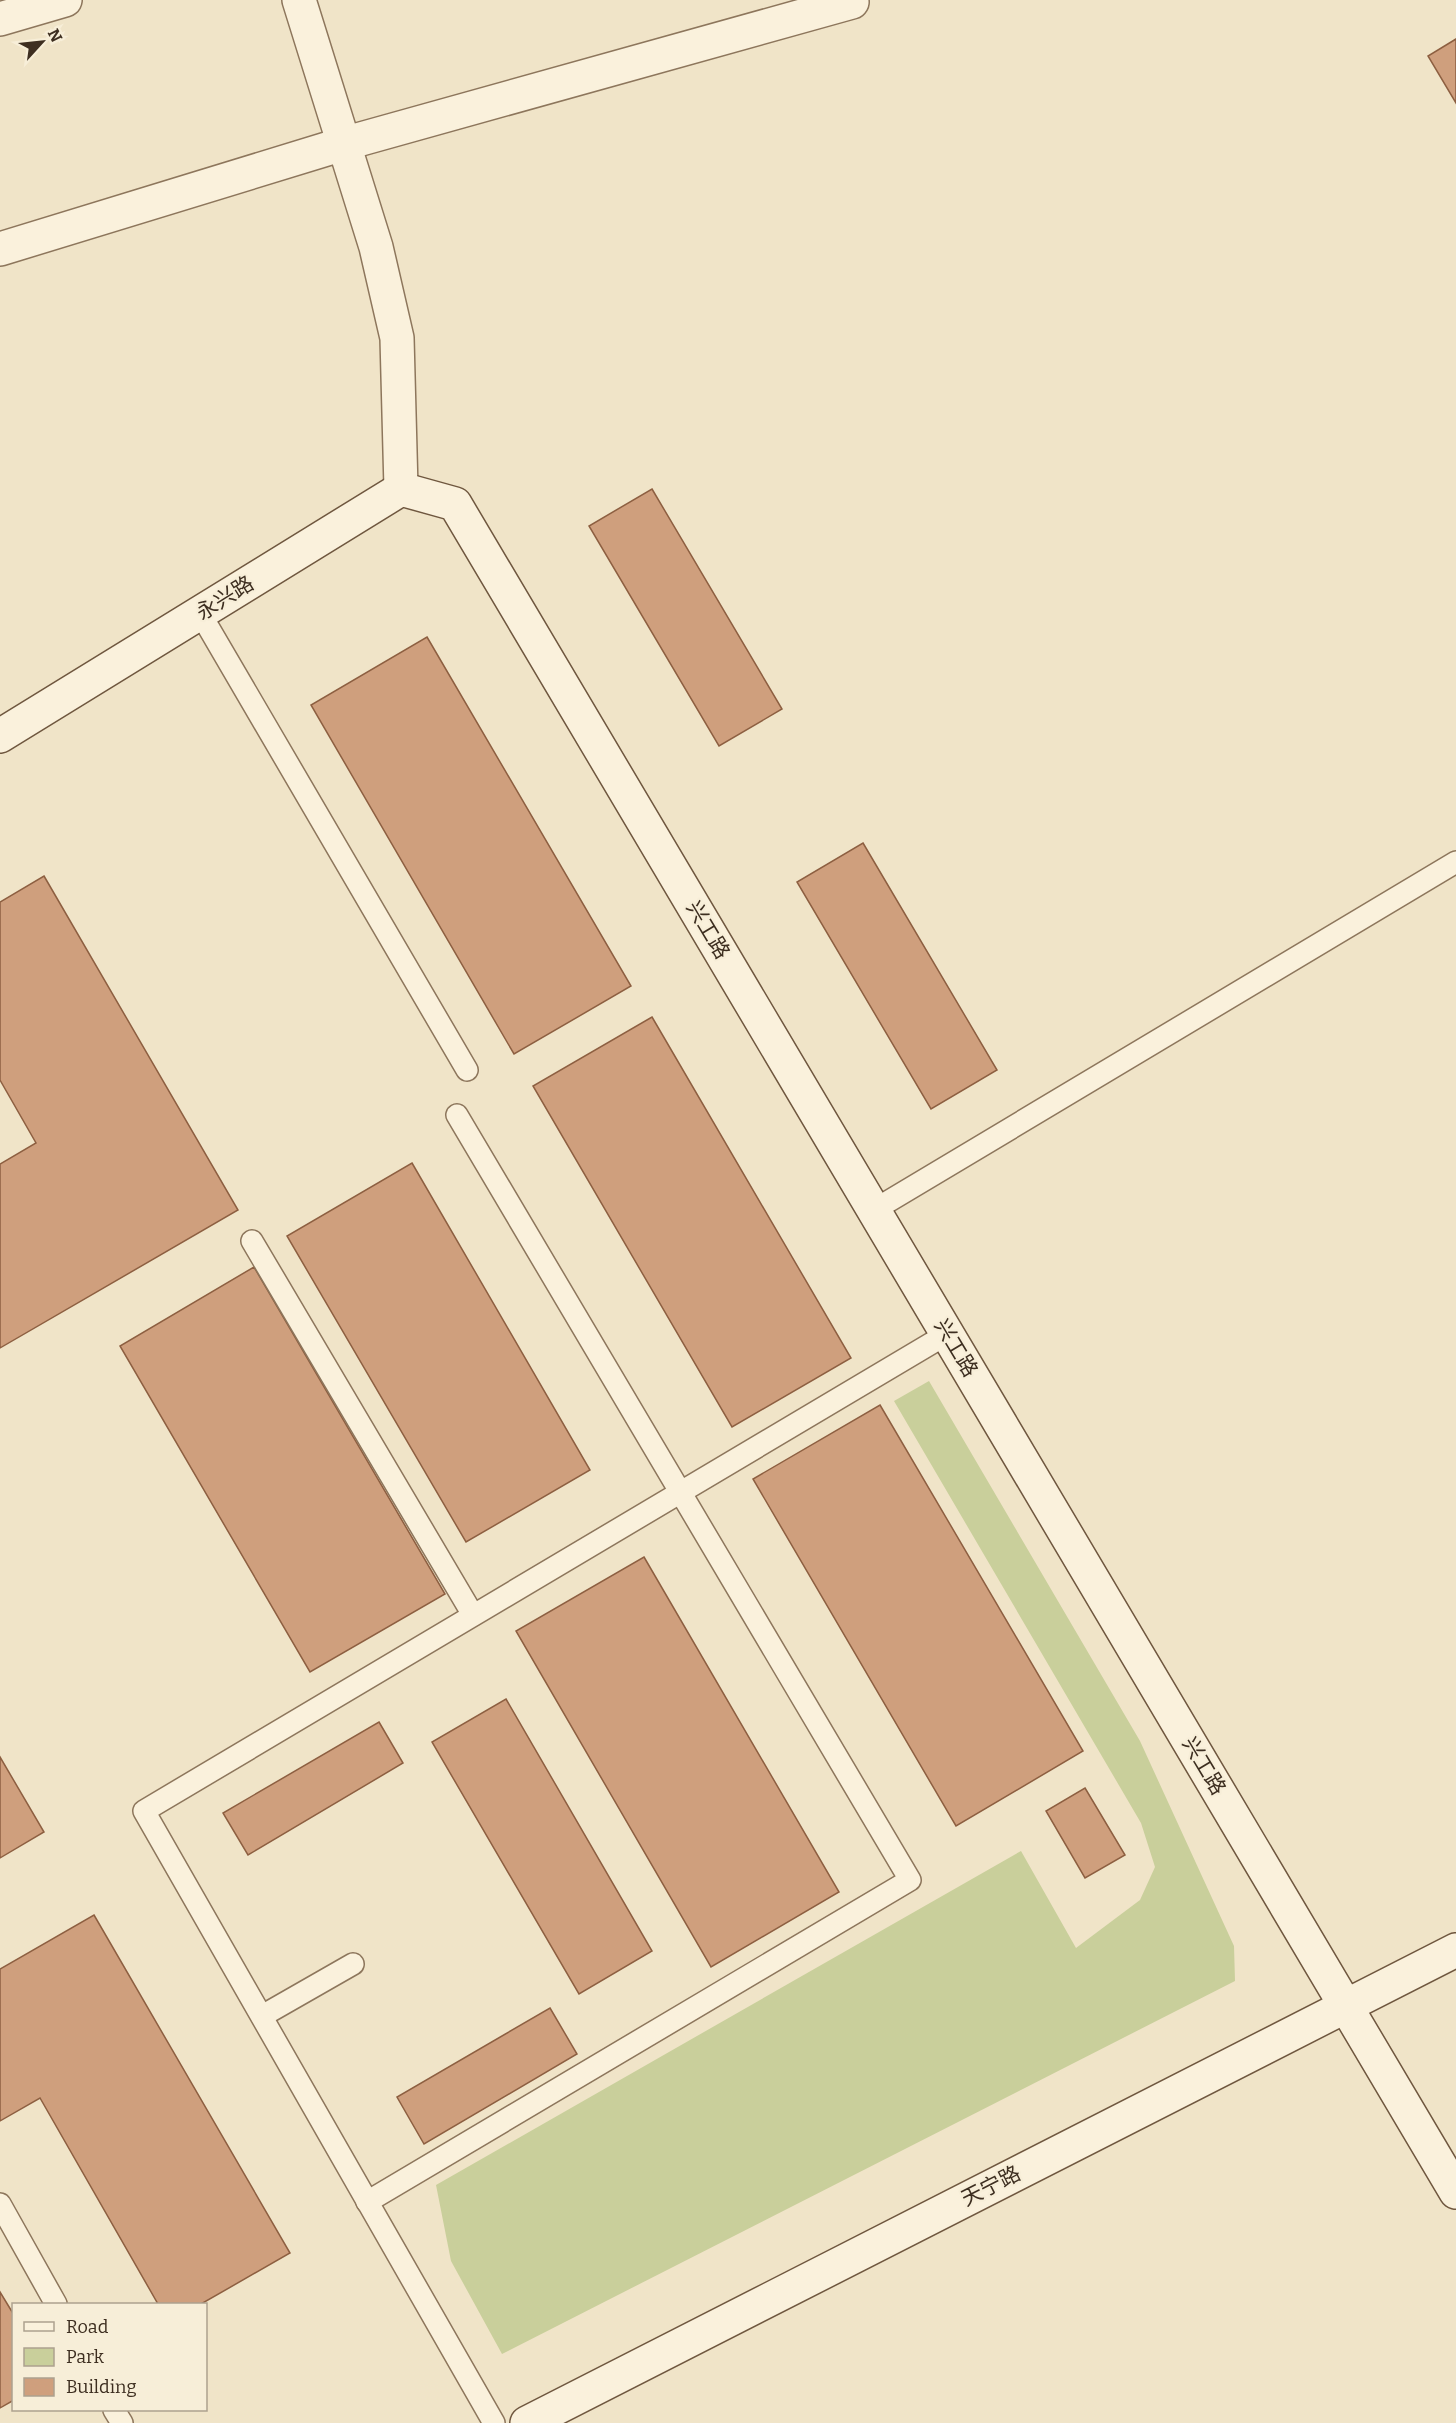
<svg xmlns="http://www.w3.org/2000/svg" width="1456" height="2423" font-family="Bitter,'Noto Sans SC',serif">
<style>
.green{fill:#c9cf9b}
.building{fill:#cf9f7d;stroke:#8d5f41;stroke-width:1.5}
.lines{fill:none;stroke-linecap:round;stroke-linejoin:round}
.lane-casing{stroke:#8d765c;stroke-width:24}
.street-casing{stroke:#8d765c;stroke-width:36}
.secondary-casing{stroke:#6f573f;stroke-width:36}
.lane{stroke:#faf1dc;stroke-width:21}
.street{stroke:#faf1dc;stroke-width:33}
.secondary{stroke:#faf1dc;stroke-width:33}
.labels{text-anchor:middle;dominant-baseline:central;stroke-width:4.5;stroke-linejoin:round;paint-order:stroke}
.street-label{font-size:21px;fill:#3d2e20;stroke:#f7eed8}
</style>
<rect width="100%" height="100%" fill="#f0e4c8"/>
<polygon class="green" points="929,1381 1140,1741 1234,1946 1235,1981 502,2354 451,2261 436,2185 1021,1851 1076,1948 1140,1900 1155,1867 1141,1823 894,1401"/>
<g class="building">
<polygon points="1456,39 1456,103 1428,56"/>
<polygon points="652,489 782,709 719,746 589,526"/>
<polygon points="427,637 631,986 514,1054 311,705"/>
<polygon points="863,843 997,1070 931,1109 797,882"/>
<polygon points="44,876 238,1210 0,1348 0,1164 36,1143 0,1080 0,902"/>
<polygon points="652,1017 851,1358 732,1427 533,1086"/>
<polygon points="412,1163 590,1470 466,1542 287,1236"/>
<polygon points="254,1267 445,1594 310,1672 120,1346"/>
<polygon points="880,1405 1083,1751 956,1826 753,1479"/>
<polygon points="644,1557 839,1892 711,1967 516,1631"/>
<polygon points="506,1699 652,1951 579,1994 432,1742"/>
<polygon points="379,1722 403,1763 248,1855 223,1813"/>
<polygon points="0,1757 44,1832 0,1858"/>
<polygon points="1085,1788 1125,1855 1085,1878 1046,1811"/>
<polygon points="94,1915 290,2253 201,2304 158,2304 40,2098 0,2121 0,1969"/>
<polygon points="550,2008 577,2054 424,2144 397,2097"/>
<polygon points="0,2292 14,2315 14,2400 0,2408"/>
</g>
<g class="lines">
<defs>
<g id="lane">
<polyline points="200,613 467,1070"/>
<polyline points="874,1210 1456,862"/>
<polyline points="252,1241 473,1615"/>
<polyline points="262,2016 353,1964"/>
<polyline points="367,2202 910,1880 457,1115"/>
<polyline points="0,2204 56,2304"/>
<polyline points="114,2410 122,2423"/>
<polyline points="494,2423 144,1811 947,1334"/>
</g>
<g id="street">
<polyline points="299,0 376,247 397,338 401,489"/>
<polyline points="0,19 65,0"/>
<polyline points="0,249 343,144 852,2"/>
</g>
<g id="secondary">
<polyline points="0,736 401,489 455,504 1456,2192"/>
<polyline points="527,2423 1456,1950"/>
</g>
</defs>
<use href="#lane" class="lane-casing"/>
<use href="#street" class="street-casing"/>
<use href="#secondary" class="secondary-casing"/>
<use href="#lane" class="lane"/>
<use href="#street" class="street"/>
<use href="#secondary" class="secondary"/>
</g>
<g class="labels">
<g class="street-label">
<text transform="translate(225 598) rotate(-32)">永兴路</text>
<text transform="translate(708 930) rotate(59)">兴工路</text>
<text transform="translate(956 1348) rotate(59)">兴工路</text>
<text transform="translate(1204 1766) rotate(59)">兴工路</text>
<text transform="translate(991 2186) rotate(-27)">天宁路</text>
</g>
</g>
<rect x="12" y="2303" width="195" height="108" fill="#f7eed8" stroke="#ada18e" stroke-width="1.5"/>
<rect x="24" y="2322" width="30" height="9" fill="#faf1dc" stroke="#ada18e" stroke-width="1.5"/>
<text x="66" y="2333" font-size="18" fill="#3d2e20">Road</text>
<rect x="24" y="2348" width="30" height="18" fill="#c9cf9b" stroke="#ada18e" stroke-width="1.5"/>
<text x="66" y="2363" font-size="18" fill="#3d2e20">Park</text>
<rect x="24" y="2378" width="30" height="18" fill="#cf9f7d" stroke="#ada18e" stroke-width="1.5"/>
<text x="66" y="2393" font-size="18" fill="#3d2e20">Building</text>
<g transform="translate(42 42) rotate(63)" stroke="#f7eed8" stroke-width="4.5" paint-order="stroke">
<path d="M0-4.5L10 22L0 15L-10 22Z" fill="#3d2e20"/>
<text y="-9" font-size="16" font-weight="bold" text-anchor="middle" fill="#3d2e20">N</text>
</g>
</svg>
